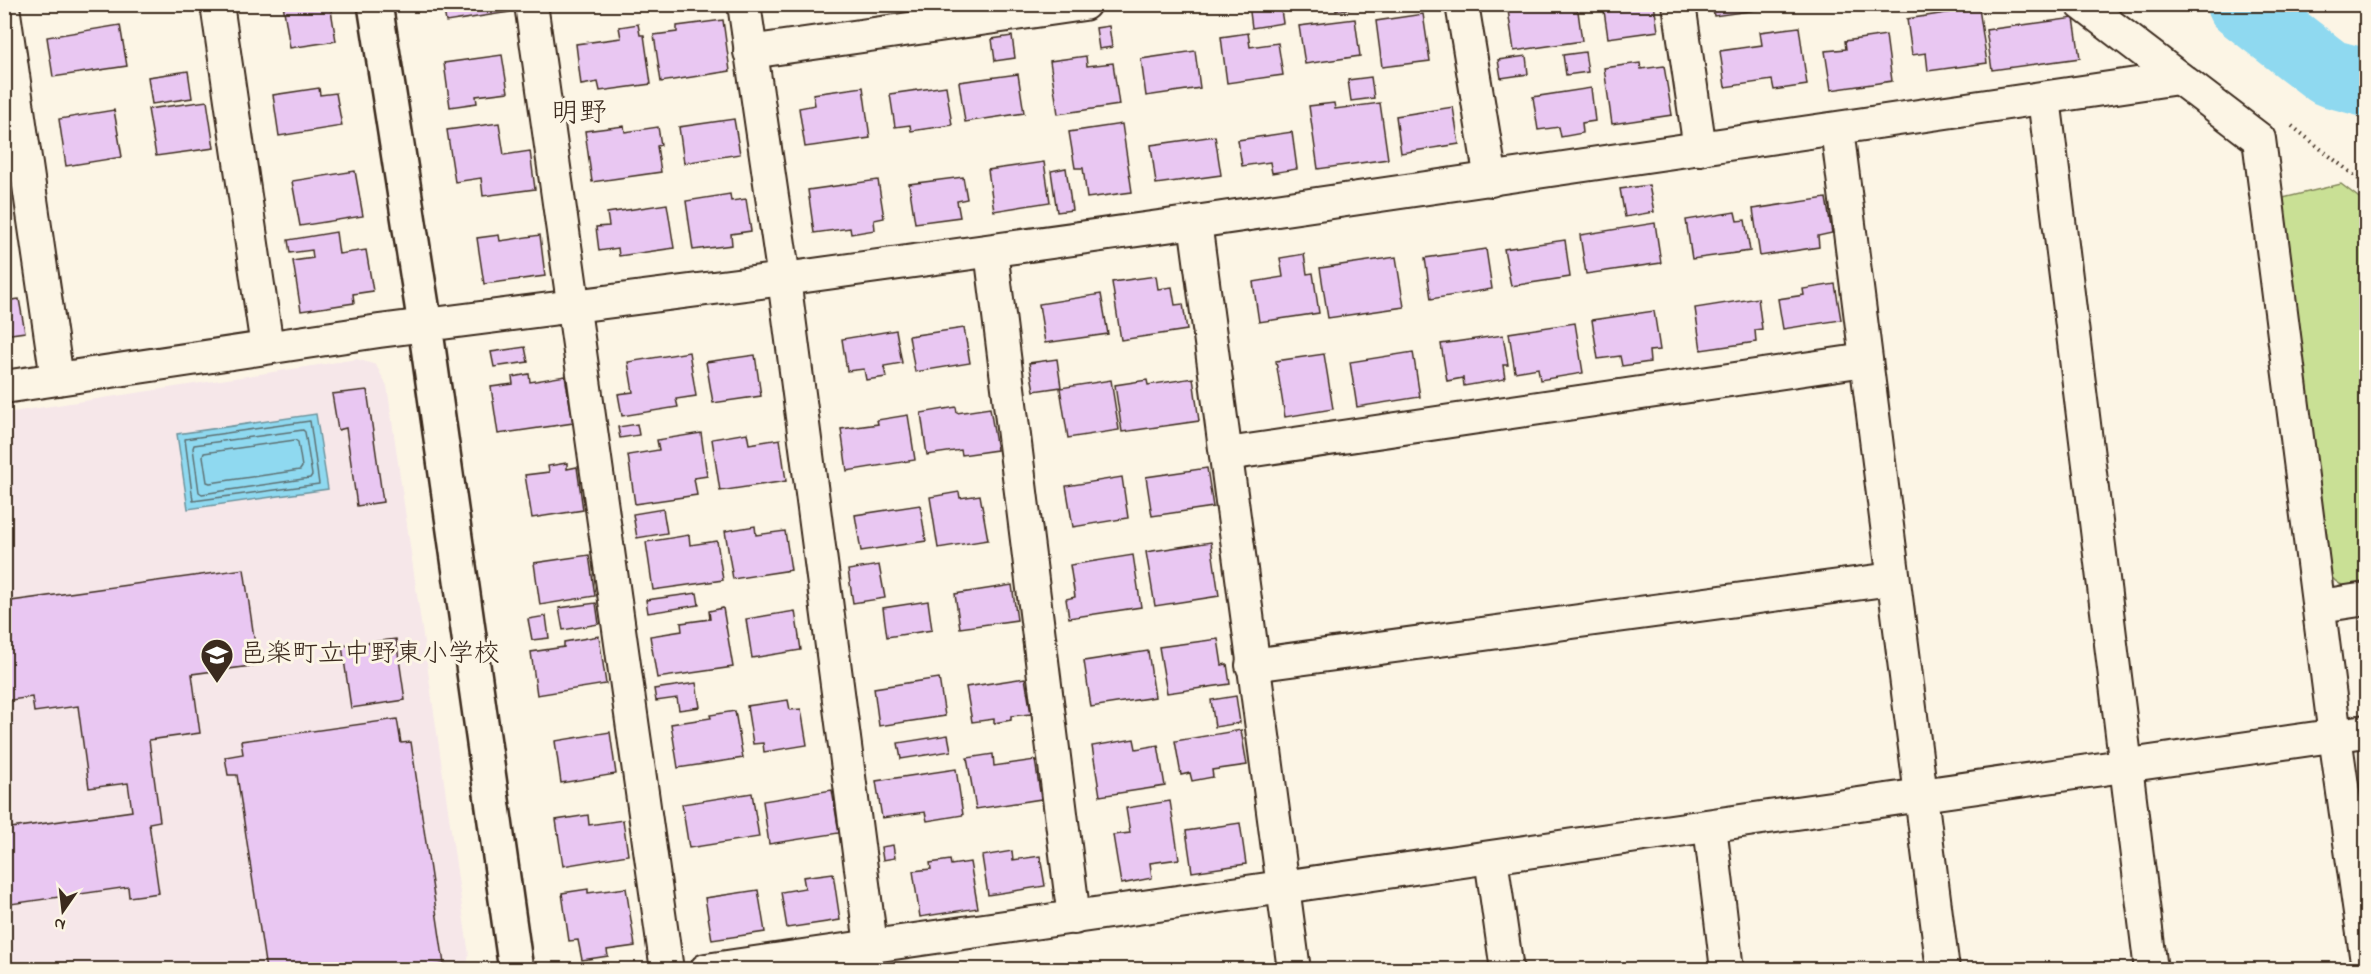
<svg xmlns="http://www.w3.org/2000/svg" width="2371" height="974" font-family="'Indie Flower','Klee One',sans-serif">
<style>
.built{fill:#f6e7e9}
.green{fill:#c9e095;stroke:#82855a;stroke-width:1.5}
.water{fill:#8fd9f0;stroke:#6d939c;stroke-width:1.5}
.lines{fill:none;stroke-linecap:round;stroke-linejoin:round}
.shore{stroke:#5d7072;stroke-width:1.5}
.river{stroke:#8fd9f0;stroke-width:68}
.building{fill:#e9c7f2;stroke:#3b2a1e;stroke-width:1.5}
.minor-casing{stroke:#3b2a1e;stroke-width:36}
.tertiary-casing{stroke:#3b2a1e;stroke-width:38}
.path{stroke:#3b2a1e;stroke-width:4;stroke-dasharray:1.5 4.5;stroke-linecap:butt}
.minor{stroke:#fcf5e5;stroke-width:32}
.tertiary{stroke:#fcf5e5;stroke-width:33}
.labels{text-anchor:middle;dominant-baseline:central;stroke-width:6;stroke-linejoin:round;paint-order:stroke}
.poi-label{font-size:26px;fill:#3b2a1e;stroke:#fcf5e5;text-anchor:start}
.quarter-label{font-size:28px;fill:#3b2a1e;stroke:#fcf5e5}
</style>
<rect width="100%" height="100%" fill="#fcf5e5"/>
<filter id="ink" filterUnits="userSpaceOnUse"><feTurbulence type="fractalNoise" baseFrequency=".0167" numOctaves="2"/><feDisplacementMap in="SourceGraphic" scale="12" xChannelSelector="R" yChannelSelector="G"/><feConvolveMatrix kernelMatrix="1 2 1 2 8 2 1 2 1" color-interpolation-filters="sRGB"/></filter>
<g filter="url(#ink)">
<polygon class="built" points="357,359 376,365 387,386 469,955 466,969 5,970 5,413"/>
<path class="green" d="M2341,184L2366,203V584C2346,587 2339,589 2327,571L2283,198Z"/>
<polygon class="water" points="316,414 328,489 188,509 177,434"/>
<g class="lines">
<g class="shore">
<polygon points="310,421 319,484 193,501 185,439"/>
<polygon points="303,430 305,432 312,475 310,478 202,494 199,492 193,448 194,445"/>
<polygon points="295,440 298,442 302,467 300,470 210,483 207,482 203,456 204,453"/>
</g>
<polyline class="river" points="2240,4 2329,73 2366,83"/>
</g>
<g class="building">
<polygon points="283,4 330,4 336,41 290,48"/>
<polygon points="443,4 508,4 509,12 446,22"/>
<polygon points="1249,4 1280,4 1283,23 1252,28"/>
<polygon points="1335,4 1352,4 1353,8 1336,11"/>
<polygon points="1542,4 1577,4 1582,41 1514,51 1508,10"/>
<polygon points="1603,4 1654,4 1658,31 1608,38"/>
<polygon points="1712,4 1792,4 1792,5 1714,16"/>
<polygon points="1979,8 1987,63 1928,71 1926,53 1912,55 1907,19"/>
<polygon points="1423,14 1430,61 1382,67 1376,21"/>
<polygon points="2074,18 2080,58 1992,70 1986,30"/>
<polygon points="1355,19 1360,56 1305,64 1299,26"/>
<polygon points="723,20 730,71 661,82 654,35 677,32 677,26"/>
<polygon points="638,24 640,35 644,35 651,84 600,91 598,82 581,85 576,44 621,38 619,27"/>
<polygon points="120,25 127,66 53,77 47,37"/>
<polygon points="1109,26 1112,47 1099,49 1096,28"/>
<polygon points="1799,27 1807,85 1774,90 1772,80 1725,87 1720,51 1762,45 1760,32"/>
<polygon points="1248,33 1250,47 1278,43 1283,75 1227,83 1221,37"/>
<polygon points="1886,35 1892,81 1831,90 1825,51 1846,49 1845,41"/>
<polygon points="1012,36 1015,58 995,61 992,39"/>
<polygon points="1195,51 1200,88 1146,96 1141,59"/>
<polygon points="1585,52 1588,72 1566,75 1563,55"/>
<polygon points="502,55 508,92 476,96 477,103 450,107 444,63"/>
<polygon points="1086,56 1087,66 1113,63 1119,105 1058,114 1050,61"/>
<polygon points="1526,56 1528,74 1501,78 1498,60"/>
<polygon points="1640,63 1641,69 1664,66 1672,115 1612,124 1604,68"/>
<polygon points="188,71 192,98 152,104 148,77"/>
<polygon points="1018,74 1024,113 965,122 959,82"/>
<polygon points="1371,77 1374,98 1351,101 1348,80"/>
<polygon points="946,86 952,125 911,131 910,125 895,127 890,94"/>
<polygon points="863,87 870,138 805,147 799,108 815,105 813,94"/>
<polygon points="319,88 320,95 336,93 342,126 279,136 273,95"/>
<polygon points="1591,88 1595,121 1582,123 1583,133 1561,137 1559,127 1538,130 1533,97"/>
<polygon points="207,101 214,148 156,156 148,109"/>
<polygon points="1334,103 1335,109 1380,103 1388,159 1318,169 1309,106"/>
<polygon points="1453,107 1459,144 1401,153 1396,116"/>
<polygon points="114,110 122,157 66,166 59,119"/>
<polygon points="734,119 740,154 684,163 679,127"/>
<polygon points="499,123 504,155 530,151 535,189 483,196 481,178 455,182 447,130"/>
<polygon points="1122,124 1132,192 1087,198 1083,168 1075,168 1069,132"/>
<polygon points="624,126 625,132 658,127 661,145 657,146 661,172 592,182 585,131"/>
<polygon points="1292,132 1297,169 1272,173 1270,162 1242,166 1238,140"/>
<polygon points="1215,136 1221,175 1156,184 1151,145"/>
<polygon points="1044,162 1050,202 994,211 988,170"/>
<polygon points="1066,168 1072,210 1057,212 1051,171"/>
<polygon points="355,171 363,216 300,226 292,181"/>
<polygon points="963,177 967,199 957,201 960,217 915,223 909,184"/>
<polygon points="878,180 884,218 874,220 875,230 851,234 850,228 814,233 808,190"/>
<polygon points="1649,185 1654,212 1625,217 1620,189"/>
<polygon points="730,194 731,201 746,199 751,231 731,234 732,245 693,250 686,201"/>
<polygon points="1826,198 1832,233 1818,236 1819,247 1760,256 1753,209"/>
<polygon points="667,204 674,248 619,256 618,248 599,251 596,227 609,226 607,213"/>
<polygon points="1735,212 1737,221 1745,220 1750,251 1692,259 1686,220"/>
<polygon points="1655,223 1661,263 1586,274 1580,235"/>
<polygon points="336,232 339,254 366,250 373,291 353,294 354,303 301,311 293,261 313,258 312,250 290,253 288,240"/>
<polygon points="499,235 500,241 540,235 545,276 484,284 477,238"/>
<polygon points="1565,240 1570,277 1511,286 1504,249"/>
<polygon points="1486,249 1492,289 1431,299 1425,258"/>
<polygon points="1304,254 1307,274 1313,273 1319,313 1259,322 1253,282 1283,277 1280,258"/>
<polygon points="1396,257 1404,307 1328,318 1320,268"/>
<polygon points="1156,276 1158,289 1172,287 1175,305 1183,304 1187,330 1121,340 1112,282"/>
<polygon points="1835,284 1841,320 1783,329 1778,299 1804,295 1803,289"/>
<polygon points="1101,294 1108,334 1045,343 1039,304"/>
<polygon points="1758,298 1762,329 1755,330 1756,342 1701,350 1695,308"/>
<polygon points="19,299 25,332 4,335 4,301"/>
<polygon points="1654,311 1660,350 1649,351 1650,362 1622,366 1620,356 1598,359 1592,320"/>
<polygon points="1575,323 1583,373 1540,380 1538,368 1515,372 1509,333"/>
<polygon points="964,328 970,363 915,372 909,336"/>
<polygon points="896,330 902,363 884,366 886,377 866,380 864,369 847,371 842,339"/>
<polygon points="1503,335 1508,365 1503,365 1505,379 1464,386 1463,378 1447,381 1441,344"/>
<polygon points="525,347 528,362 494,367 491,352"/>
<polygon points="689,352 696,396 676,399 678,407 622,416 618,394 633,392 628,362"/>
<polygon points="1413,352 1420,397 1357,407 1350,362"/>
<polygon points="1324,354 1333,409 1285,417 1276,361"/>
<polygon points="755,355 761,396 713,403 706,362"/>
<polygon points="1057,359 1061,387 1034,391 1029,363"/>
<polygon points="529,374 530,382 565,376 573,423 498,434 491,387 513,384 512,377"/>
<polygon points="1193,378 1199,421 1122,432 1115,385 1147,380 1148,385"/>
<polygon points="1111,380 1119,430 1068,438 1060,388"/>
<polygon points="367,390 383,502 357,506 346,428 338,430 332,394"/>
<polygon points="956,407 957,413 990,408 997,450 962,455 961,450 927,455 921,413"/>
<polygon points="908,415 915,460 847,471 841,429 878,424 877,420"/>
<polygon points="637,424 639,435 620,438 618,427"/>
<polygon points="701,433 707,476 694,478 697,495 635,504 628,455 659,450 657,440"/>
<polygon points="747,433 749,444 780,439 786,481 720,491 712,439"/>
<polygon points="567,463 567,469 577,467 583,510 532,518 525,475 549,472 548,466"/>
<polygon points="1207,468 1213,507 1152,516 1146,477"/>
<polygon points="1122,477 1128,518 1073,527 1066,486"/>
<polygon points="959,492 960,498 980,495 988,540 938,548 930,497"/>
<polygon points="920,505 926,541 861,551 855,515"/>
<polygon points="663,509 667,533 637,538 633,514"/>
<polygon points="755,526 756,535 785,531 791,570 733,579 725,531"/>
<polygon points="689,535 690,545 717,541 723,580 653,590 646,542"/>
<polygon points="1211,542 1219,596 1155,606 1146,552"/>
<polygon points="589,555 595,596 540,605 534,563"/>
<polygon points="1133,555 1141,607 1069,618 1066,599 1075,597 1070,565"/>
<polygon points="879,565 885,598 853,603 848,570"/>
<polygon points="244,569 258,665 192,674 200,733 149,740 160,821 149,823 159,893 129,897 128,887 4,905 4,829 132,811 128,783 89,788 78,706 34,712 32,697 4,701 4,602"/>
<polygon points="1012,585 1017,620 960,628 955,594"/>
<polygon points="697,593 699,605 648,613 646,600"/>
<polygon points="928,601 932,630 887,637 883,608"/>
<polygon points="596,603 599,624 563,630 559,608"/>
<polygon points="723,608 733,667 657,678 650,636 682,631 681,623 710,619 709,611"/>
<polygon points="795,611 801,650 752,658 746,619"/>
<polygon points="546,616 549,638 532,640 528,619"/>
<polygon points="599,636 606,684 537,695 531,652 564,647 564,642"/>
<polygon points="396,639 405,700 351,708 342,646"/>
<polygon points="1218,639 1222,665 1227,664 1230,684 1167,693 1159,647"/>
<polygon points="1148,651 1155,697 1091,707 1084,661"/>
<polygon points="939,678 945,716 879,726 874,688"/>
<polygon points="1025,678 1031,714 1011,716 1011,720 994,723 994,719 972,722 966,687"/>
<polygon points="696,683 700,707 679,710 677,698 656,701 654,689"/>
<polygon points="1236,696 1240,723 1215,727 1211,700"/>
<polygon points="788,700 790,710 801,709 807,745 764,752 763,743 753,744 747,706"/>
<polygon points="735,711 743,758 678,768 671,724 711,718 710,715"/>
<polygon points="397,719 401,743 411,742 444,964 405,970 266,970 237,775 228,775 225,757 243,754 241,741"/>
<polygon points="1241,730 1247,765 1212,770 1213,777 1192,781 1190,773 1181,775 1175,741"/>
<polygon points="610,732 616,774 561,783 555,741"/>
<polygon points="948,735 951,751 901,759 898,743"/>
<polygon points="1134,739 1136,749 1158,745 1165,786 1100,796 1092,746"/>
<polygon points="993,754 994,766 1035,760 1041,799 976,809 967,758"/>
<polygon points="956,769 963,815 927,821 925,812 882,818 876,781"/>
<polygon points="832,790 839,833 769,844 763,801"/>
<polygon points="752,793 759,837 689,848 682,804"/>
<polygon points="1170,801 1179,859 1150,863 1152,878 1121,884 1113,835 1130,833 1126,808"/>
<polygon points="588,815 589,825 623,820 628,855 563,866 556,820"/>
<polygon points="1240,823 1246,864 1192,872 1186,831"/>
<polygon points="893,845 895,858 883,860 881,847"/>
<polygon points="1012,851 1013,860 1040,856 1045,886 988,895 982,856"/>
<polygon points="950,860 951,865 970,862 978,908 920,917 913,871 931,869 930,863"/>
<polygon points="833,873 840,920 787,928 781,892 805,888 803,877"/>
<polygon points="626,888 635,946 607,950 608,956 582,960 578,940 569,941 562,893 588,889 588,893"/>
<polygon points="758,890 765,932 712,940 705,898"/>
</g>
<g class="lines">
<defs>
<g id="minor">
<polyline points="217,4 267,347"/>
<polyline points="531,4 667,970"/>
<polyline points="744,4 784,279 871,945"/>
<polyline points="1462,4 1491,180"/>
<polyline points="1679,4 1700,149"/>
<polyline points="2082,4 2259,139 2335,736 2366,955"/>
<polyline points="4,13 57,379"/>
<polyline points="750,52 1084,4"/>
<polyline points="2044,98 2151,970"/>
<polyline points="1837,129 1943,970"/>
<polyline points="1195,222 1294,970"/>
<polyline points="991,251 1074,918"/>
<polyline points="4,387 379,331 784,279 1195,222 2178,78"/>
<polyline points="1227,454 1865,360"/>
<polyline points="2320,606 2366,599"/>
<polyline points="1252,665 1892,579"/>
<polyline points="1710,826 1727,970"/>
<polyline points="1491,858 1507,970"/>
<polyline points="706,970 2366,731"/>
</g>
<polyline id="tertiary" points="375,4 425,325 516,970"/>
</defs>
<use href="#minor" class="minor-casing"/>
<use href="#tertiary" class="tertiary-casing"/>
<polyline class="path" points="2292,126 2366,185"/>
<use href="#minor" class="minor"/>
<use href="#tertiary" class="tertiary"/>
</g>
</g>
<defs>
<symbol id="school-pin" viewBox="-11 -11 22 30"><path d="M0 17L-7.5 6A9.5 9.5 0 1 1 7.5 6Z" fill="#3b2a1e" stroke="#fcf5e5"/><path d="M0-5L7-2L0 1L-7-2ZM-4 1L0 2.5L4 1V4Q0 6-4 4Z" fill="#fff"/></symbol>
</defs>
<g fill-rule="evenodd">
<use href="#school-pin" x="198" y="636" width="38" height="52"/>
</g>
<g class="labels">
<g class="poi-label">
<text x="240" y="655">邑楽町立中野東小学校</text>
</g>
<g class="quarter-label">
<text x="579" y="114">明野</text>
</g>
</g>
<rect width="2371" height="974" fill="none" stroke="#fcf5e5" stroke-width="24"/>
<rect x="12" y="12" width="2347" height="950" fill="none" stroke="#3b2a1e" stroke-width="2" filter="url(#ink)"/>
<g transform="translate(63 911) rotate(194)" stroke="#fcf5e5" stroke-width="4.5" paint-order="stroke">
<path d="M0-4.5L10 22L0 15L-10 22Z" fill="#3b2a1e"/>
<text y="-9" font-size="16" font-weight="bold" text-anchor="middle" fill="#3b2a1e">N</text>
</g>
</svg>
